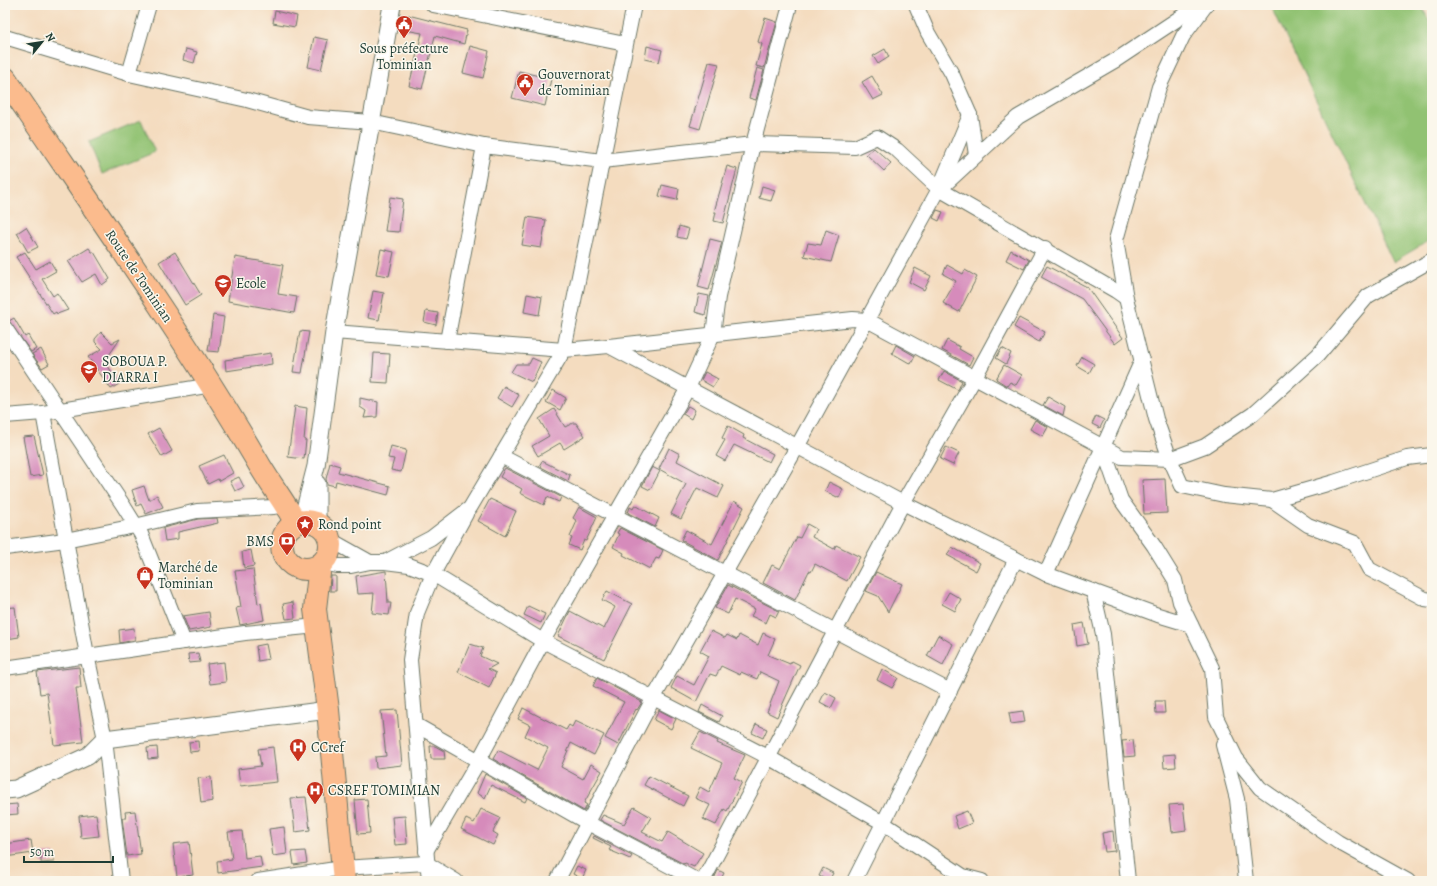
<svg xmlns="http://www.w3.org/2000/svg" width="1437" height="886" font-family="Alegreya,serif">
<style>
.green{fill:#91c272;stroke:#588053}
.building{fill:#d68bbb}
.lines{fill:none;stroke-linecap:round;stroke-linejoin:round}
.minor-casing{stroke:#6a7565;stroke-width:16}
.tertiary-casing{stroke:#6a7565;stroke-width:19}
.primary-casing{stroke:#6a7565;stroke-width:24}
.minor{stroke:#fff;stroke-width:14}
.tertiary{stroke:#fff;stroke-width:17}
.primary{stroke:#fbbb8d;stroke-width:22}
.labels{text-anchor:middle;dominant-baseline:central;stroke-width:3;stroke-linejoin:round;paint-order:stroke}
.poi-label{font-size:14px;fill:#1f3d34;stroke:#fbf7ec;text-anchor:start}
.street-label{font-size:14px;fill:#1f3d34;stroke:#fbf7ec}
</style>
<rect width="100%" height="100%" fill="#fbf7ec"/>
<filter id="ink" filterUnits="userSpaceOnUse"><feTurbulence type="fractalNoise" baseFrequency=".025" numOctaves="2"/><feDisplacementMap in="SourceGraphic" scale="8" xChannelSelector="R" yChannelSelector="G"/><feConvolveMatrix kernelMatrix="1 2 1 2 8 2 1 2 1" color-interpolation-filters="sRGB"/></filter>
<filter id="wash" filterUnits="userSpaceOnUse"><feTurbulence type="fractalNoise" baseFrequency=".012" numOctaves="4" result="noise"/><feDisplacementMap in="SourceGraphic" scale="16" xChannelSelector="R" yChannelSelector="G"/><feGaussianBlur stdDeviation="0.9" result="paint"/><feColorMatrix in="noise" values="0 0 0 0 0 0 0 0 0 0 0 0 0 0 0 0 0 1.4 0 .05"/><feComposite in="paint" operator="in"/></filter>
<g filter="url(#wash)">
<rect width="100%" height="100%" fill="#f4dcbf"/>
<g class="green">
<polygon points="1271,5 1421,5 1432,26 1432,239 1393,262"/>
<polygon points="141,120 155,152 102,174 89,142"/>
</g>
<g id="blocks">
<g class="building">
<polygon points="275,11 297,16 295,27 273,23"/>
<polygon points="408,15 467,30 464,44 435,36 422,89 409,86 422,33 405,30"/>
<polygon points="765,18 777,22 764,68 756,66 762,44 758,42"/>
<polygon points="314,37 328,40 321,70 308,67"/>
<polygon points="470,46 489,51 483,78 463,73"/>
<polygon points="647,46 662,50 659,62 645,59"/>
<polygon points="186,49 197,52 194,63 183,60"/>
<polygon points="885,49 889,57 878,64 873,56"/>
<polygon points="709,62 719,64 700,129 690,126"/>
<polygon points="757,68 764,70 756,100 749,98"/>
<polygon points="519,71 551,79 545,106 512,98"/>
<polygon points="872,76 883,95 873,100 862,82"/>
<polygon points="874,148 891,163 884,171 866,154"/>
<polygon points="727,166 737,169 723,223 714,221 716,212 714,212"/>
<polygon points="662,185 679,189 677,200 659,196"/>
<polygon points="762,186 775,190 771,201 759,198"/>
<polygon points="390,197 403,199 399,232 385,231"/>
<polygon points="937,210 943,212 939,221 933,218"/>
<polygon points="527,217 546,220 541,248 522,245"/>
<polygon points="679,226 689,229 686,239 677,237"/>
<polygon points="26,227 38,247 28,252 17,233"/>
<polygon points="826,230 839,235 831,262 804,256 808,243 821,245"/>
<polygon points="710,239 722,242 709,290 698,287"/>
<polygon points="89,248 92,252 94,252 110,279 102,285 96,274 82,282 68,261"/>
<polygon points="381,249 394,252 389,276 376,274"/>
<polygon points="1011,250 1029,260 1024,269 1006,260"/>
<polygon points="25,252 36,269 50,261 56,271 42,279 53,296 57,293 68,310 57,314 56,312 53,314 16,257"/>
<polygon points="175,252 201,295 185,305 159,262"/>
<polygon points="235,257 283,265 278,294 297,297 294,313 228,301"/>
<polygon points="947,265 963,274 965,270 977,277 959,312 943,303 956,281 943,274"/>
<polygon points="1047,266 1087,287 1123,338 1115,344 1082,299 1041,277"/>
<polygon points="915,268 931,276 924,290 909,282"/>
<polygon points="373,291 384,293 379,320 368,318"/>
<polygon points="527,294 542,297 539,315 524,312"/>
<polygon points="699,294 709,296 705,315 695,312"/>
<polygon points="426,311 438,313 436,325 424,322"/>
<polygon points="213,315 224,317 219,352 208,351"/>
<polygon points="14,318 25,337 28,335 36,349 31,352 9,321"/>
<polygon points="1019,318 1045,332 1039,342 1014,327"/>
<polygon points="300,331 309,332 302,373 293,372"/>
<polygon points="101,332 112,343 120,339 105,361 119,384 111,389 88,357 102,349 95,342 95,339"/>
<polygon points="947,340 960,347 959,349 973,357 969,365 942,350"/>
<polygon points="896,345 915,356 911,364 892,353"/>
<polygon points="1002,348 1011,353 1006,364 996,358"/>
<polygon points="41,349 49,364 42,368 32,354"/>
<polygon points="271,353 272,364 226,371 225,360"/>
<polygon points="374,353 390,354 388,383 372,382"/>
<polygon points="1082,357 1094,364 1089,373 1077,366"/>
<polygon points="532,358 541,362 532,382 511,372 516,364 529,364"/>
<polygon points="1004,365 1022,375 1016,385 1010,382 1007,386 996,379"/>
<polygon points="944,371 962,381 958,390 939,380"/>
<polygon points="705,372 718,379 713,387 701,380"/>
<polygon points="504,386 519,395 512,407 497,398"/>
<polygon points="553,390 566,398 560,410 546,402"/>
<polygon points="1048,397 1065,407 1063,416 1043,405"/>
<polygon points="360,398 378,402 377,417 364,418 366,411 360,407"/>
<polygon points="295,406 307,408 304,440 306,440 304,459 288,457"/>
<polygon points="688,406 695,410 691,419 683,414"/>
<polygon points="554,409 565,427 573,423 576,423 585,436 564,449 560,443 538,456 532,446 549,436 539,419"/>
<polygon points="1096,416 1104,420 1100,428 1092,424"/>
<polygon points="1035,420 1048,427 1043,436 1030,429"/>
<polygon points="728,426 744,435 743,438 773,454 769,462 734,445 725,461 716,456 725,440 722,438"/>
<polygon points="159,428 172,451 162,457 148,434"/>
<polygon points="34,436 43,475 30,477 23,437"/>
<polygon points="391,446 406,450 401,472 391,470 394,459 388,458"/>
<polygon points="946,447 959,453 953,465 940,459"/>
<polygon points="669,448 680,454 677,461 724,486 718,498 697,488 681,519 671,514 686,484 659,469"/>
<polygon points="224,455 233,473 219,481 218,479 208,484 199,466"/>
<polygon points="542,461 570,475 568,481 539,466"/>
<polygon points="330,463 340,466 338,472 390,486 388,495 336,481 335,486 327,484 326,479"/>
<polygon points="652,467 660,471 650,490 642,486"/>
<polygon points="505,468 561,497 559,502 547,497 544,505 520,493 522,489 500,477"/>
<polygon points="239,477 244,487 235,491 230,481"/>
<polygon points="1165,479 1167,513 1144,514 1142,480"/>
<polygon points="829,482 843,489 839,498 825,491"/>
<polygon points="144,486 149,500 157,495 163,507 146,514 141,504 137,506 132,490"/>
<polygon points="490,499 516,511 505,536 478,521"/>
<polygon points="734,501 744,507 718,560 681,540 686,530 712,544"/>
<polygon points="635,505 659,518 655,527 628,513 630,507 633,509"/>
<polygon points="579,507 597,517 586,541 584,540 580,550 569,545 572,538 570,537 577,521 573,518"/>
<polygon points="217,518 218,523 178,532 178,539 165,541 163,528 198,519"/>
<polygon points="807,524 816,529 812,537 834,549 836,545 860,557 847,581 815,564 811,572 809,571 795,600 763,583 772,565 780,569 797,537 800,538"/>
<polygon points="620,528 663,550 659,559 656,558 650,569 623,555 624,553 613,547 619,534 617,533"/>
<polygon points="952,547 980,563 976,571 947,555"/>
<polygon points="251,550 254,566 244,568 242,552"/>
<polygon points="253,569 258,604 261,603 264,620 240,625 236,608 241,607 235,571"/>
<polygon points="386,571 388,603 391,603 389,615 372,613 374,593 358,594 356,576"/>
<polygon points="876,572 902,584 888,612 878,596 866,591"/>
<polygon points="331,576 336,576 336,591 330,591"/>
<polygon points="728,585 779,611 776,617 770,614 766,623 751,616 755,609 735,599 728,614 715,608"/>
<polygon points="607,591 632,604 604,659 558,636 570,611 604,629 615,607 602,600"/>
<polygon points="949,592 961,599 955,611 942,604"/>
<polygon points="293,602 295,618 286,619 283,604"/>
<polygon points="528,606 545,614 541,623 524,615"/>
<polygon points="15,607 19,637 7,639 5,608"/>
<polygon points="209,612 211,627 189,631 183,616"/>
<polygon points="1084,623 1088,644 1077,646 1074,625"/>
<polygon points="134,628 135,640 120,643 119,630"/>
<polygon points="711,631 725,638 727,635 737,640 739,635 758,645 763,633 775,639 768,655 790,664 792,661 800,665 777,717 767,712 779,681 760,672 757,679 741,672 740,675 721,666 716,676 710,674 696,702 671,688 677,676 694,685 709,656 700,651"/>
<polygon points="938,635 953,644 943,665 927,656"/>
<polygon points="266,644 269,659 258,661 256,646"/>
<polygon points="470,644 483,648 480,656 497,664 488,669 496,673 489,688 458,672"/>
<polygon points="198,653 200,662 189,663 188,654"/>
<polygon points="224,662 226,682 210,684 207,664"/>
<polygon points="79,667 81,688 76,688 83,742 54,745 47,693 40,694 37,672"/>
<polygon points="882,669 898,678 892,688 877,680"/>
<polygon points="597,678 642,702 637,710 636,709 618,745 605,738 624,702 593,686"/>
<polygon points="825,692 836,698 831,708 820,702"/>
<polygon points="1155,701 1164,701 1165,713 1156,713"/>
<polygon points="702,705 722,716 719,722 699,712"/>
<polygon points="523,708 566,730 569,725 572,727 575,721 604,735 594,755 571,743 561,767 583,779 591,764 602,771 584,803 587,805 584,811 493,759 498,750 537,770 548,748 525,736 530,725 518,719"/>
<polygon points="397,710 402,765 376,768 375,757 386,756 381,711"/>
<polygon points="659,710 676,719 671,729 654,720"/>
<polygon points="1023,711 1025,722 1011,724 1009,713"/>
<polygon points="756,724 767,729 763,738 752,733"/>
<polygon points="700,732 718,741 717,743 745,755 734,778 742,782 727,811 724,809 716,825 703,819 710,805 695,798 700,787 709,792 722,763 691,748"/>
<polygon points="1133,740 1135,756 1124,757 1122,741"/>
<polygon points="198,741 199,751 190,752 189,742"/>
<polygon points="430,746 435,746 444,751 445,759 431,759"/>
<polygon points="157,747 158,758 148,759 147,748"/>
<polygon points="273,747 277,782 240,786 238,769 261,766 258,749"/>
<polygon points="1175,754 1176,767 1164,768 1163,755"/>
<polygon points="485,774 527,798 525,802 491,785 485,798 477,793"/>
<polygon points="649,776 688,796 683,806 644,785"/>
<polygon points="211,777 213,801 201,803 198,778"/>
<polygon points="306,797 310,830 295,832 291,798"/>
<polygon points="367,799 370,833 358,834 355,800"/>
<polygon points="17,804 18,814 5,815 5,805"/>
<polygon points="1183,804 1186,830 1172,832 1169,805"/>
<polygon points="634,807 651,817 642,832 662,842 668,832 703,853 694,867 685,863 684,864 600,820 603,815 624,824"/>
<polygon points="481,809 500,818 493,832 498,835 493,845 461,829 466,819 474,823"/>
<polygon points="135,811 141,854 127,856 122,818 126,818 125,812"/>
<polygon points="967,811 972,823 958,829 954,816"/>
<polygon points="96,814 99,836 81,838 79,816"/>
<polygon points="405,816 407,844 395,845 392,817"/>
<polygon points="284,827 287,854 273,856 269,829"/>
<polygon points="242,831 245,858 260,856 262,867 218,873 217,861 232,859 228,832"/>
<polygon points="1113,831 1115,851 1105,852 1102,833"/>
<polygon points="594,836 632,856 630,859 609,850 611,847 593,838"/>
<polygon points="31,840 33,853 5,857 5,844"/>
<polygon points="189,842 193,875 177,877 173,844"/>
<polygon points="305,851 307,863 294,865 292,852"/>
<polygon points="54,853 54,862 41,863 41,854"/>
<polygon points="577,866 586,870 582,879 573,874"/>
<polygon points="823,868 833,873 829,881 819,876"/>
<polygon points="718,870 724,873 720,881 714,879"/>
</g>
</g>
</g>
<g filter="url(#ink)">
<use href="#blocks" fill-opacity="0" stroke="#6a7565" stroke-width="1"/>
<g class="lines">
<defs>
<g id="minor">
<polyline points="433,5 625,44"/>
<polyline points="916,5 928,33 952,74 970,115 976,155"/>
<polyline points="1206,5 1183,36 1159,87 1116,240 1126,298 1156,419 1170,459 1182,486 1224,495 1272,500 1334,482 1407,458 1432,455"/>
<polyline points="5,37 129,74 247,100 308,117 371,122 484,146 602,161 753,144 855,147 877,137 897,150 939,189 1116,291 1126,298"/>
<polyline points="129,74 149,5"/>
<polyline points="941,188 1018,117 1116,60 1199,5"/>
<polyline points="5,328 123,505 141,534 184,642"/>
<polyline points="334,332 564,350 609,346 903,503 1046,574 1158,615 1191,625"/>
<polyline points="447,341 484,146"/>
<polyline points="609,346 853,319 867,320 1122,457 1170,459 1205,446 1253,414 1318,355 1368,296 1432,260"/>
<polyline points="43,413 87,655 105,739 121,881"/>
<polyline points="5,416 43,413 212,385"/>
<polyline points="1103,448 1121,500 1154,546 1175,580 1180,602 1212,668 1216,717 1236,758 1260,788 1338,842 1408,881"/>
<polyline points="501,456 950,691"/>
<polyline points="1272,500 1308,525 1355,543 1369,569 1425,599 1432,600"/>
<polyline points="329,539 370,562"/>
<polyline points="5,548 65,540 135,526 197,511 274,507"/>
<polyline points="385,562 431,538 470,508 564,350 634,5"/>
<polyline points="322,563 337,566 351,566 370,562 385,562 409,565 433,574 543,641 768,757 883,823 963,876 982,881"/>
<polyline points="1046,574 1142,360"/>
<polyline points="1093,591 1103,634 1128,881"/>
<polyline points="5,668 245,633 317,626"/>
<polyline points="416,725 588,823 698,881"/>
<polyline points="1223,745 1237,799 1246,881"/>
<polyline points="426,851 478,762 543,641 688,388 713,334 718,297 753,144 790,5"/>
<polyline points="258,881 342,868 426,863 456,881"/>
<polyline points="429,881 410,660 417,613 433,574 466,514"/>
<polyline points="557,881 653,699 797,447 939,189 970,115"/>
<polyline points="703,881 903,503 974,379 1045,248"/>
<polyline points="854,881 1016,559"/>
</g>
<g id="tertiary">
<polyline points="302,521 316,466 334,332 392,5"/>
<polyline points="317,524 317,484"/>
<polyline points="5,790 16,789 88,756 105,739 328,710"/>
</g>
<g id="primary">
<path d="M5,78C90,204 179,328 256,459C268,481 284,501 296,523"/>
<circle cx="306" cy="545" r="24"/>
<polyline points="320,565 315,609 328,710 344,881"/>
</g>
</defs>
<use href="#minor" class="minor-casing"/>
<use href="#tertiary" class="tertiary-casing"/>
<use href="#primary" class="primary-casing"/>
<use href="#minor" class="minor"/>
<use href="#tertiary" class="tertiary"/>
<use href="#primary" class="primary"/>
</g>
</g>
<defs>
<symbol id="civic-pin" viewBox="-11 -11 22 30"><path d="M0 17L-7.5 6A9.5 9.5 0 1 1 7.5 6Z" fill="#c8321e" stroke="#fbf7ec"/><path d="M-.6-6.5H3V-4.5H.6V-3L4-1V1h2V6H-6V1h2V-1L-.6-3ZM-1.2 2.5V6h2.4V2.5Z" fill="#fff"/></symbol>
<symbol id="school-pin" viewBox="-11 -11 22 30"><path d="M0 17L-7.5 6A9.5 9.5 0 1 1 7.5 6Z" fill="#c8321e" stroke="#fbf7ec"/><path d="M0-5L7-2L0 1L-7-2ZM-4 1L0 2.5L4 1V4Q0 6-4 4Z" fill="#fff"/></symbol>
<symbol id="sight-pin" viewBox="-11 -11 22 30"><path d="M0 17L-7.5 6A9.5 9.5 0 1 1 7.5 6Z" fill="#c8321e" stroke="#fbf7ec"/><path d="M0-6L1.8-2.2L6-1.7L2.9 1.2L3.7 5.4L0 3.3L-3.7 5.4L-2.9 1.2L-6-1.7L-1.8-2.2Z" fill="#fff"/></symbol>
<symbol id="bank-pin" viewBox="-11 -11 22 30"><path d="M0 17L-7.5 6A9.5 9.5 0 1 1 7.5 6Z" fill="#c8321e" stroke="#fbf7ec"/><path d="M-6-4H6V4H-6ZM0-2.3a2.3 2.3 0 1 0 0 4.6a2.3 2.3 0 1 0 0-4.6Z" fill="#fff"/></symbol>
<symbol id="shop-pin" viewBox="-11 -11 22 30"><path d="M0 17L-7.5 6A9.5 9.5 0 1 1 7.5 6Z" fill="#c8321e" stroke="#fbf7ec"/><path d="M-5-2.5h2.3a2.7 3.5 0 0 1 5.4 0H5L5.5 6h-11ZM-1.5-2.5h3a1.5 2.3 0 0 0-3 0Z" fill="#fff"/></symbol>
<symbol id="hospital-pin" viewBox="-11 -11 22 30"><path d="M0 17L-7.5 6A9.5 9.5 0 1 1 7.5 6Z" fill="#c8321e" stroke="#fbf7ec"/><path d="M-5-5h3v3.5h4V-5h3V5h-3V1.5h-4V5h-3Z" fill="#fff"/></symbol>
</defs>
<g fill-rule="evenodd">
<use href="#civic-pin" x="394" y="14" width="20" height="27"/>
<use href="#civic-pin" x="515" y="72" width="20" height="27"/>
<use href="#school-pin" x="213" y="273" width="20" height="27"/>
<use href="#school-pin" x="79" y="359" width="20" height="27"/>
<use href="#sight-pin" x="295" y="514" width="20" height="27"/>
<use href="#bank-pin" x="277" y="531" width="20" height="27"/>
<use href="#shop-pin" x="135" y="565" width="20" height="27"/>
<use href="#hospital-pin" x="288" y="737" width="20" height="27"/>
<use href="#hospital-pin" x="305" y="780" width="20" height="27"/>
</g>
<g class="labels">
<g class="poi-label">
<text x="404" y="48" text-anchor="middle">Sous préfecture<tspan x="404" dy="16">Tominian</tspan></text>
<text x="538" y="74">Gouvernorat<tspan x="538" dy="16">de Tominian</tspan></text>
<text x="236" y="283">Ecole</text>
<text x="102" y="361">SOBOUA P.<tspan x="102" dy="16">DIARRA I</tspan></text>
<text x="318" y="524">Rond point</text>
<text x="274" y="541" text-anchor="end">BMS</text>
<text x="158" y="567">Marché de<tspan x="158" dy="16">Tominian</tspan></text>
<text x="311" y="747">CCref</text>
<text x="328" y="790">CSREF TOMIMIAN</text>
</g>
<g class="street-label">
<text transform="translate(139 276) rotate(56)">Route de Tominian</text>
</g>
</g>
<rect width="1437" height="886" fill="none" stroke="#fbf7ec" stroke-width="20"/>
<g transform="translate(42 42) rotate(60)" stroke="#fbf7ec" stroke-width="3" paint-order="stroke">
<path d="M0-3L7 15L0 10L-7 15Z" fill="#1f3d34"/>
<text y="-6" font-size="11" font-weight="bold" text-anchor="middle" fill="#1f3d34">N</text>
</g>
<path d="M24 856v6h89v-6" fill="none" stroke="#1f3d34" stroke-width="2"/>
<text x="30" y="856" font-size="12" fill="#1f3d34" stroke="#fbf7ec" stroke-width="3" paint-order="stroke">50 m</text>
</svg>
